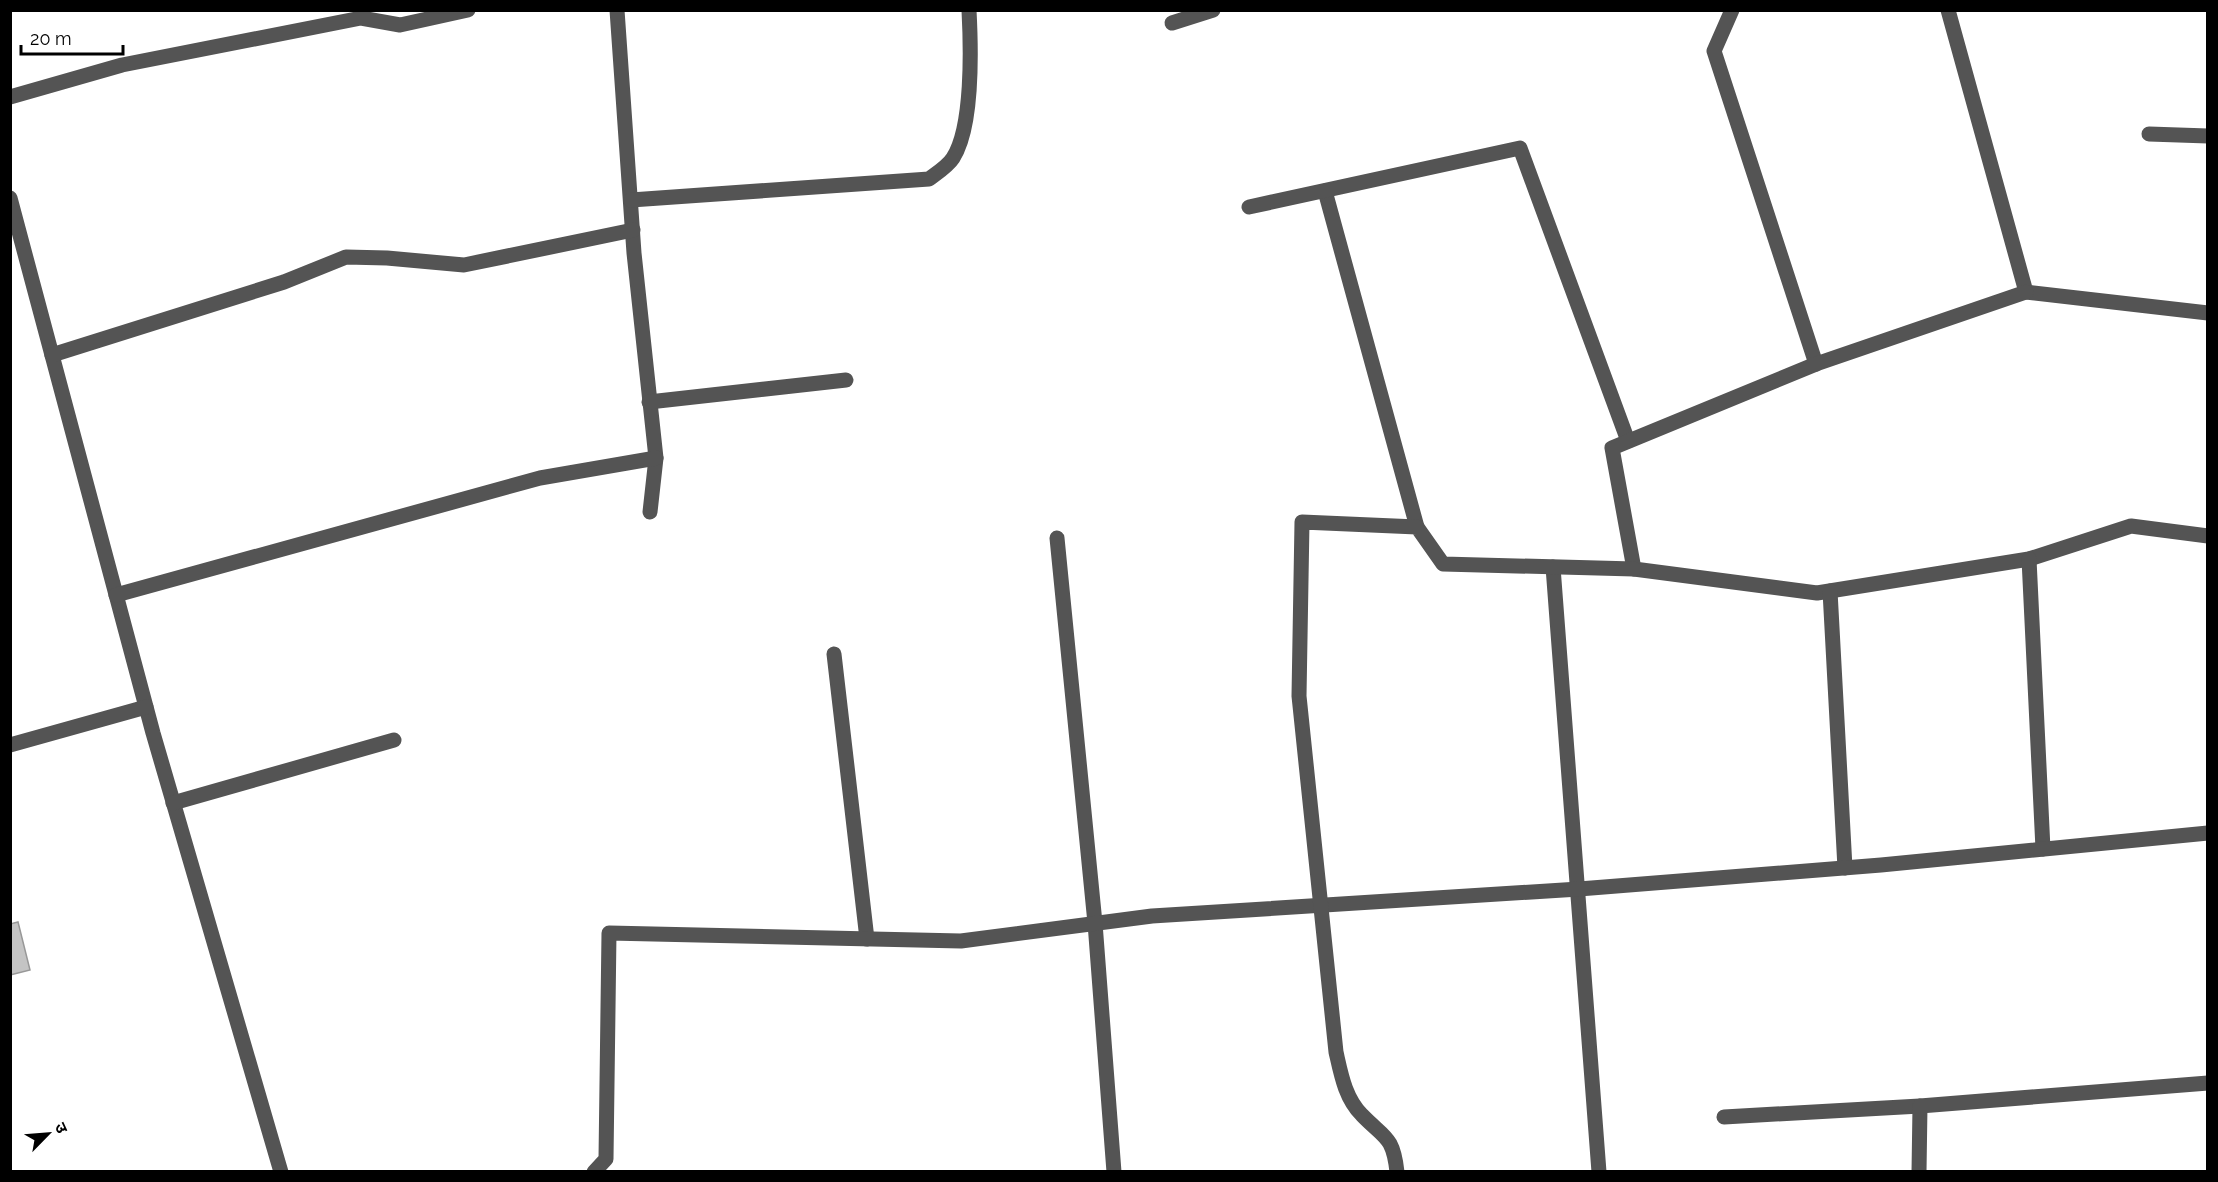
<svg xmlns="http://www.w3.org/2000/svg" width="2218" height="1182" font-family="Raleway,'Noto Sans Devanagari',sans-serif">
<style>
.building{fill:#c4c4c4;stroke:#989898;stroke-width:1.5}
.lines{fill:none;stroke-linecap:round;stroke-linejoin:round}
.minor{stroke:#545454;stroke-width:15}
</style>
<rect width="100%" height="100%" fill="#fff"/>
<polygon class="building" points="18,922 30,970 10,975 10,924"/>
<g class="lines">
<g class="minor">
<polyline points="617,10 634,253 656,458 650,512"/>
<polyline points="1732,10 1714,51 1816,364"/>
<polyline points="1948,10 2026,292 2208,313"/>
<polyline points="1172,23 1213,10"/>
<polyline points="10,97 122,65 361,18 400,25 468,10"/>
<polyline points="2149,134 2208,136"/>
<polyline points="1325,191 1417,527"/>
<polyline points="10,198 153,733 281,1172"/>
<path d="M631,200L929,179C937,173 948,166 953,158C973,127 971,48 969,10"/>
<polyline points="1249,207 1520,148 1628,441"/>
<polyline points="2026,292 1816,364 1612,448 1634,569 1817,593 2029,559 2131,526 2208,536"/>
<polyline points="52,355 284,282 346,257 387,258 464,265 633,230"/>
<polyline points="649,402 846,380"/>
<polyline points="1057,538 1095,923 1114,1172"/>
<polyline points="2029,559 2043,849"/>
<polyline points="1553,567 1599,1172"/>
<polyline points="1830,591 1845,868"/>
<polyline points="116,595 540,478 656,458"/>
<polyline points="834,654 867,939"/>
<polyline points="10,745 146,707"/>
<polyline points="173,803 394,740"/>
<polyline points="1724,1117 1920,1106"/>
<polyline points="594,1172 606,1159 609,933 961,941 1152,916 1579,889 1881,865 2208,833"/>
<path d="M1397,1172C1393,1135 1384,1138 1362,1115C1345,1098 1341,1074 1336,1052L1299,696L1302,522L1417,527L1443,564L1634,569"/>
<polyline points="1919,1172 1920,1106 2208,1083"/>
</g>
</g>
<rect width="2218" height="1182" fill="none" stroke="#000000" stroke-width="24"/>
<g transform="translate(48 1134) rotate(65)" stroke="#ffffff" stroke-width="4.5" paint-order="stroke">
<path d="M0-4.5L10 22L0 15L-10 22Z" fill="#000000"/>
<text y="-9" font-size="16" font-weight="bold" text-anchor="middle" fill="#000000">उ</text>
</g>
<path d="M21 45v9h102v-9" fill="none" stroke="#000000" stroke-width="3"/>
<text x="30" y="45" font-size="18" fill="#000000" stroke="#ffffff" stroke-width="4.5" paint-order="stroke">20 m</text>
</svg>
